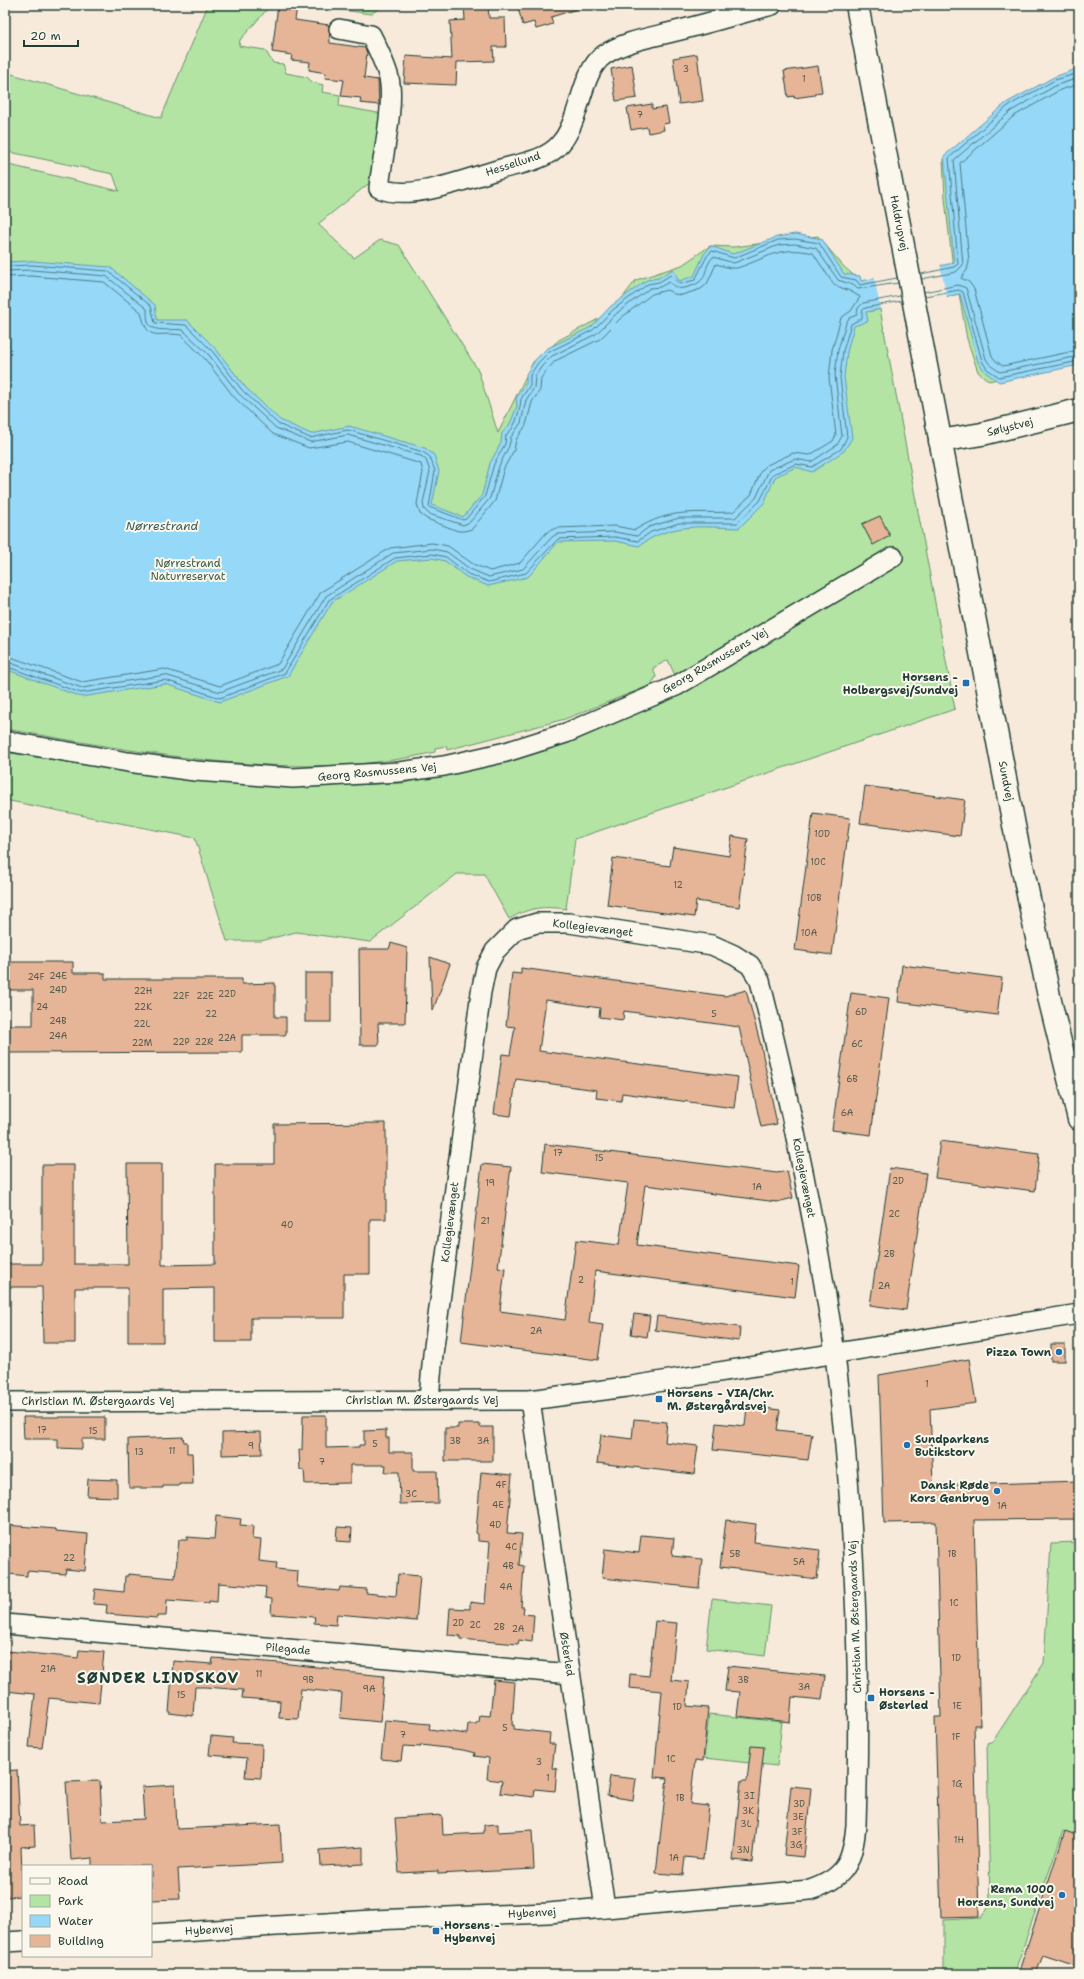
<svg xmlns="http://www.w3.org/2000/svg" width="1084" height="1979" font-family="'Shantell Sans',sans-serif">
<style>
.green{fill:#b3e4a4;stroke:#69906c;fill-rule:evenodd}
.water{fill:#96d8f8;stroke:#669aaa}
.pier{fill:#f7eadb}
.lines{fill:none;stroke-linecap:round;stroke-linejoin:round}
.shore{stroke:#4f7b82;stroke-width:1}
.building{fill:#e6b598;stroke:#1f3d34}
.minor-casing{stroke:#1f3d34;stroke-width:22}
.tertiary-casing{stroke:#1f3d34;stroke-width:25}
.secondary-casing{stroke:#1f3d34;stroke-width:25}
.minor{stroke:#fbf7ec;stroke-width:19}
.tertiary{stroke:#fbf7ec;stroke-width:22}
.secondary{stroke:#fbf7ec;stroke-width:22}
.poi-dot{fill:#1f6fb2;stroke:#fbf7ec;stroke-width:1.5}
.labels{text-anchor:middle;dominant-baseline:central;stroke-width:4;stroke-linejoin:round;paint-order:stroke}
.number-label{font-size:9px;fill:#515b4d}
.street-label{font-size:11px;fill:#1f3d34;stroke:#fbf7ec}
.park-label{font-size:11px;fill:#3d5e4a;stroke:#fbf7ec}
.poi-label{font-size:11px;font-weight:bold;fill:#1f3d34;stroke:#fbf7ec;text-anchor:end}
.water-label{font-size:12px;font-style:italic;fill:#375c5b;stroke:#fbf7ec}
.district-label{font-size:15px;font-weight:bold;letter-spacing:1px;fill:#1f3d34;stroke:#fbf7ec}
</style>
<rect width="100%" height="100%" fill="#f7eadb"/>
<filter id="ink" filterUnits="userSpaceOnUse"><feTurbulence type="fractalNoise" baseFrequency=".025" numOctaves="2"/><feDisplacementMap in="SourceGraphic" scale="8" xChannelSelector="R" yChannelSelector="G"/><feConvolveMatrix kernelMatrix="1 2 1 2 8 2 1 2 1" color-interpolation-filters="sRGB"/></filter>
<g filter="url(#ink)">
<g class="green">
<path d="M208,5H271L240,40L239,46L265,50L273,63L283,64L286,73L307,77L312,82L323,85L322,92L340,95L339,106L383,114L372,181L318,224L354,258L380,240L399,245L478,370L498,433L533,362L559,340L600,318L620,301L636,280L682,265L710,246L734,247L818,236L844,267L865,285L953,268L945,199L943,159L991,120L1079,361L989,381L978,372L967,339L959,294L870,311L880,309L955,709L575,839L566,909C543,906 530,907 509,919L484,874H457L370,942L296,932L261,941H227L195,838L5,800V752L127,771L295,787L403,783L511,761L574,741L683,693L668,660L653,668L656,677L651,685L565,719L447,750L446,746L435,748V752C297,785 142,752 5,729V164L119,191L113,174L5,151V72L161,118ZM213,346L245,387L250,392L223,373Z"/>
<polygon points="307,5 384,5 371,14"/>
<polygon points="1079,1542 1079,1836 1063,1831 1014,1974 944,1974 944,1920 981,1918 990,1904 987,1743 993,1741 1044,1663 1051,1543"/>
<polygon points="712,1599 771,1606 765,1656 706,1649"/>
<polygon points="709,1714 782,1722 777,1766 704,1758"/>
</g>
<path class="water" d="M1079,68V365L999,382L985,372L978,362L960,294L866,312L868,321L854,326L847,352L844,377L852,438L844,451L812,472L796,467L775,477L764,503L739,528C702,527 671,522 639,546L615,541L558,542L528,577L488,586L466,577L445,561L432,558L397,561L332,602L288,676L220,702L165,684L81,697L5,669V262L32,261L110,267L155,305L157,320H187L216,349L245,387L280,420L311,434L349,426L425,448L434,455L439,471L432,505L463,517L482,495L490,463L501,443L502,433L508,427L512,419L517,406L516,398L526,383V374L535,360L546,349L591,327L611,306L647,280L658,278L673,269L679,281L694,276L704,254L711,246L733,254L777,237L795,234L822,239L844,274L860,276L861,281L954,263L944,156L1006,103L1054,77Z"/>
<polygon class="pier" points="940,264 947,298 881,311 874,277"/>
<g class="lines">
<g class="shore">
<polyline points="1079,84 1060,90 1014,116 960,163 969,262 967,270 961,278 969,282 974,289 992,356 996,361 1003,366 1079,350"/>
<polyline points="5,266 32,265 108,271 151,306 155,323 186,325 213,352 242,390 278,424 310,438 348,430 423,452 430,457 435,471 429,507 463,520 466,519 485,496 494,464 505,444 506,435 512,429 516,421 520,407 521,399 530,385 530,375 538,363 549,352 593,330 614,309 648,284 659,282 671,275 679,284 695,280 707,256 712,251 734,258 778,240 795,239 819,243 841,277 856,280 860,285 897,278"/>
<path d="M5,271L32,270L106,276L147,309C147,313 147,318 148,322C152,334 174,328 183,330L209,355L238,393L276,428L310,442L348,435L421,456L426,460L430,471L423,503L424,509L429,514L463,525L470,522L490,498L499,466L509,446L511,437L521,423L526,400L534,388L535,376L542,366L552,356L596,334L617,313L650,288L660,287L669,282C676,288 678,290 688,287C711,281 701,270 713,257L734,263L779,245L795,244L816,248L838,280L853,285L858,289L898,283"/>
<polyline points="921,274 954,267 958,264 949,158 1008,106 1055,80 1079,73"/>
<path d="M5,277L31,276L104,282L141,312C148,344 156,331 181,335L205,359L234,397L273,434L309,448L348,442L421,464L423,472L417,504L420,514L427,519L458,531H464L472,529L495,501L504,468L514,450L516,440L526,425L532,402L540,390L541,378L547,370L555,361L600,339L621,318L652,294L667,290L674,294L682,295L701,289L707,284L716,264L730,268H737C766,259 780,245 813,253L834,285L850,291L860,297L851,311L841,318L832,350L829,378L836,435L833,441L810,455L793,453L767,465L761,471L751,495L733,512C693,514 672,507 635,530L615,526L556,528L547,532L520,563L490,571L473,564L448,546L432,543L390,548L321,592L278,664L220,686L164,669L82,682L5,655"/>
<polyline points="922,279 956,272 963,265 954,160 1011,111 1057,85 1079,78"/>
<polyline points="924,292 958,285 966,288 986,359 991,366 1000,372 1079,356"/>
<polyline points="925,296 959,290 963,292 982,361 987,369 999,377 1079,361"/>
<polyline points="5,661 82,688 165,675 220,692 282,669 326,596 393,553 432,549 447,552 470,569 489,577 523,569 552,537 557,534 615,532 637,536 649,527 679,518 735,518 756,498 769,470 795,459 811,462 837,445 842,436 835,375 838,350 846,323 849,318 857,315 858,308 863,303 900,296"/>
<polyline points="5,666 81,693 165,680 220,698 285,673 329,600 395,558 432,554 446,557 468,574 489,582 526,573 558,539 615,537 638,541 651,532 679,523 737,523 760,501 773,474 796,464 812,467 841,449 847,437 840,377 843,351 851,324 862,318 862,311 865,308 901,301"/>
</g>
</g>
<g class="building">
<polygon points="278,5 297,6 295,20 329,25 330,43 365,48 367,53 364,78 378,80 379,105 360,103 361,98 341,96 344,80 325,78 326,73 309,70 310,62 291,60 292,55 272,52"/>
<polygon points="464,5 488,5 489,18 505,18 506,47 493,47 494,61 457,62 456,85 404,83 406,56 452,59 450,21 465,20"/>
<polygon points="517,5 577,5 577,9 551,17 553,24 536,29 534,22 523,25"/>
<polygon points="697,54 703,101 679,104 673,58"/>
<polygon points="632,65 637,98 616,101 611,69"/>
<polygon points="818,66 822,92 815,93 815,95 794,98 794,96 788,97 784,71"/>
<polygon points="652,104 652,109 666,107 669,123 663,124 664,130 648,133 647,127 631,130 627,108"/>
<polygon points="880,516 890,536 873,545 862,524"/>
<polygon points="865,786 965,800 960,836 860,823"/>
<polygon points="813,813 850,818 832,955 795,950"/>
<polygon points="732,836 748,839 739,907 696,901 694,917 607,905 613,858 670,866 673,847 729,856"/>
<polygon points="391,943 407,948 405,1023 378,1023 379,1045 360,1045 359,949 389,949"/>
<polygon points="430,957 450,964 433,1010 432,1010"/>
<polygon points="5,962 73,962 73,973 105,973 105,979 242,979 242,984 275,983 275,1017 286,1017 286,1035 242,1035 242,1052 5,1053 5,1025 33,1025 33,990 5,990"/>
<polygon points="902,965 1002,978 997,1015 898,1002"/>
<polygon points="521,968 725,996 746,990 761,1046 777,1124 761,1127 739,1027 624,1011 623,1020 599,1017 600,1008 546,1000 539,1051 738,1077 734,1108 622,1093 621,1101 596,1098 597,1090 516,1079 511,1116 494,1114 502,1054 510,1055 515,1027 506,1026 512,973 521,974"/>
<rect x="305" y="973" width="26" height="49"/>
<polygon points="851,993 889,998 871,1135 832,1130"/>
<polygon points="386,1123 386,1219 370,1219 370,1274 344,1274 344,1318 251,1318 251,1342 215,1342 215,1288 163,1289 163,1342 128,1342 128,1288 75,1288 75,1343 43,1343 42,1287 5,1287 5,1264 42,1264 42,1165 74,1165 74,1264 128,1264 127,1164 162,1164 162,1265 215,1264 215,1164 274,1164 274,1124"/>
<polygon points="940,1141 1039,1154 1035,1191 935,1178"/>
<polygon points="545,1144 777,1173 787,1171 793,1198 777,1202 645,1185 637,1245 799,1266 795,1297 595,1271 589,1323 603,1325 598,1360 461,1342 482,1164 511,1167 498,1267 505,1268 500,1311 565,1320 576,1240 619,1245 628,1183 542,1172"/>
<polygon points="890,1168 926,1173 906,1310 870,1305"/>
<polygon points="634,1314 650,1316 647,1337 631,1334"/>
<polygon points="657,1316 740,1327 739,1341 655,1330"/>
<rect x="1051" y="1344" width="14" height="17"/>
<polygon points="969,1359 976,1403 930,1409 933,1484 958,1484 959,1485 1079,1481 1079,1519 974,1520 980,1725 974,1725 979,1917 941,1918 935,1717 941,1717 936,1522 884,1523 879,1375"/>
<polygon points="747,1406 780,1410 777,1430 812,1434 808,1460 713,1450 716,1423 745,1426"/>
<polygon points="303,1415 326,1415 326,1448 359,1447 359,1445 364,1445 364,1431 386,1430 386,1438 389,1438 389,1452 413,1452 413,1471 437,1471 438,1503 400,1504 399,1472 385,1472 386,1465 350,1465 350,1483 305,1484 304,1470 300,1470 299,1450 302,1450"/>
<polygon points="23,1417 105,1417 105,1439 82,1439 82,1449 58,1448 58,1439 24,1439"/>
<polygon points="634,1419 667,1422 665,1442 698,1446 694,1474 597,1463 601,1435 632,1439"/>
<polygon points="458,1424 480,1424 480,1427 493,1427 493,1461 445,1461 445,1428 458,1428"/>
<polygon points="261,1432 262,1454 222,1455 222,1433"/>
<polygon points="183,1437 184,1442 187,1442 187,1453 192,1453 193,1484 179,1484 179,1486 163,1486 163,1488 129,1488 128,1439"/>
<polygon points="481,1472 512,1475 507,1533 522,1534 519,1565 524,1566 521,1607 524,1607 523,1614 534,1615 532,1642 519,1640 518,1644 460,1639 460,1636 448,1635 450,1608 470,1609 470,1602 485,1604 490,1542 478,1541 478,1534 476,1533"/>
<polygon points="88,1479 117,1480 117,1497 87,1496"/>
<polygon points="216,1516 241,1519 240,1525 253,1526 252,1539 261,1540 259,1561 277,1563 276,1569 298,1571 297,1587 339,1591 340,1587 366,1589 366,1593 396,1596 398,1574 420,1576 416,1621 337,1614 336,1625 314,1623 315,1617 271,1614 272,1599 265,1598 266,1587 218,1583 217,1602 209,1601 209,1603 167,1600 166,1616 157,1616 157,1618 106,1614 107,1605 93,1604 95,1589 124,1592 125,1576 128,1576 128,1574 175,1578 179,1540 187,1540 187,1537 214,1539"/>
<polygon points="726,1520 756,1524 754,1542 820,1550 817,1579 720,1567"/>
<polygon points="5,1525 56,1529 56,1531 88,1534 85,1571 66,1569 65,1574 27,1571 27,1576 9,1574 9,1569 5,1569"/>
<polygon points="337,1527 352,1528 351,1542 336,1541"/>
<polygon points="641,1535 674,1538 672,1556 702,1559 699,1588 602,1578 605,1549 639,1553"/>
<polygon points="655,1621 677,1623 671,1680 689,1682 687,1706 708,1708 703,1761 695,1760 690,1804 709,1806 703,1859 685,1857 683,1875 656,1873 667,1778 654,1777 662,1691 629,1688 630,1674 649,1676"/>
<polygon points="79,1650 104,1652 99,1703 49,1698 42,1748 29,1747 35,1694 5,1691 5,1656 7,1656 8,1651 78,1658"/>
<polygon points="213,1658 280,1663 335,1669 335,1671 384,1676 380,1722 340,1718 342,1693 301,1689 298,1719 279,1718 280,1701 242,1698 243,1690 206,1687 195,1687 193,1716 169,1713 173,1661 212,1664"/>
<polygon points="728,1666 825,1676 822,1700 792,1697 790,1722 737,1716 740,1692 725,1691"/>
<polygon points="494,1680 515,1682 512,1725 514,1725 514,1729 550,1733 549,1744 555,1744 552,1768 557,1769 555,1791 535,1789 534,1797 500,1793 502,1781 487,1779 489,1758 474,1756 475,1753 463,1750 421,1745 421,1747 403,1746 401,1761 381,1759 385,1720 430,1724 429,1729 467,1734 468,1724 476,1724 477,1722 479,1722 480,1715 490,1716"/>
<polygon points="211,1736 233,1738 232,1743 262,1744 261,1778 245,1777 247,1758 209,1755"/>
<polygon points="751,1746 764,1747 752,1862 733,1860 741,1781 747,1781"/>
<polygon points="17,1770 20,1826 34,1825 35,1846 21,1847 23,1896 5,1897 5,1771"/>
<polygon points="610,1776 636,1779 633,1800 607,1796"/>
<polygon points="100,1781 102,1821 144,1819 142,1787 175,1785 177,1829 280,1824 282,1863 178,1869 180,1899 151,1900 151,1866 92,1866 92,1858 71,1860 66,1782"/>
<polygon points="791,1786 811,1788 804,1857 784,1855"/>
<polygon points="442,1815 443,1835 484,1833 484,1825 498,1824 498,1832 532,1830 534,1869 438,1874 438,1871 399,1873 395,1818"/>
<polygon points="1065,1831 1079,1836 1079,1967 1043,1955 1036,1974 1018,1974"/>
<polygon points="363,1847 363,1864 321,1866 320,1850"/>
</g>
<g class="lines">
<defs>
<g id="minor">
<path d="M339,29L371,35C378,49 385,63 389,78C395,105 382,158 379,188C410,202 466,179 497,170C517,164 546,161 560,144C581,121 580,72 604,55C625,41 649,38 672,32C706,24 739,14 772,5"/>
<polyline points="5,741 128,762 195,771 293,778 399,772 444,766 506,752 566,733 676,686 893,557"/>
<polyline points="530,1400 605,1908"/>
<polyline points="5,1402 530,1400 626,1387 1079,1314"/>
<polyline points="5,1624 570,1674"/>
<path d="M151,1934L373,1920L548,1913L810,1890C846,1878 853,1861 856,1825C861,1668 855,1511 835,1355C830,1314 822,1273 815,1233C799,1148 781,1064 760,981L750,965L734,955L712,945L569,923H537L517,929L495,951L486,968L481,992L433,1354L429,1399"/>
<polyline points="5,1942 23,1941"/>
</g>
<polyline id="tertiary" points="940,441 982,434 1079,410"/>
<polyline id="secondary" points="857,5 1017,841 1050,1001 1079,1119"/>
</defs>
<use href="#minor" class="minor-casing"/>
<use href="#tertiary" class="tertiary-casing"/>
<use href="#secondary" class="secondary-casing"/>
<use href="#minor" class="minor"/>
<use href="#tertiary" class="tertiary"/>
<use href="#secondary" class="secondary"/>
</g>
</g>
<g class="poi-dot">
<rect x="962" y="679" width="8" height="8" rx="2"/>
<circle cx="1059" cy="1352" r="4"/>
<rect x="655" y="1395" width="8" height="8" rx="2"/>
<circle cx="907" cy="1445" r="4"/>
<circle cx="997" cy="1491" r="4"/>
<rect x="867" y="1694" width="8" height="8" rx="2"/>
<circle cx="1062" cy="1895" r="4"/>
<rect x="432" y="1927" width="8" height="8" rx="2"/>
</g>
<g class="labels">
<g class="number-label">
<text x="686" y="69">3</text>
<text x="804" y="79">1</text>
<text x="640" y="115">7</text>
<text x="822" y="834">10D</text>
<text x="818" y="862">10C</text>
<text x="678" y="885">12</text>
<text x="814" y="898">10B</text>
<text x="809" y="933">10A</text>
<text x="58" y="976">24E</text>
<text x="36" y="977">24F</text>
<text x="58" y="990">24D</text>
<text x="143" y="991">22H</text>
<text x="227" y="994">22D</text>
<text x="181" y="996">22F</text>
<text x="205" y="996">22E</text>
<text x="42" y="1007">24</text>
<text x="143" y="1007">22K</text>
<text x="861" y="1012">6D</text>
<text x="211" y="1014">22</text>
<text x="714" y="1014">5</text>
<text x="58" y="1021">24B</text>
<text x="142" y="1024">22L</text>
<text x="58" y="1036">24A</text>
<text x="227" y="1038">22A</text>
<text x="181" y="1042">22P</text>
<text x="204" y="1042">22R</text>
<text x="142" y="1043">22M</text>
<text x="857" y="1044">6C</text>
<text x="852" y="1079">6B</text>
<text x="847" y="1113">6A</text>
<text x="558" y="1153">17</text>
<text x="599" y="1158">15</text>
<text x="898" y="1181">2D</text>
<text x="490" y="1183">19</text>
<text x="757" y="1187">1A</text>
<text x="894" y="1214">2C</text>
<text x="485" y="1221">21</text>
<text x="287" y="1225">40</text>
<text x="889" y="1254">2B</text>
<text x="581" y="1280">2</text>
<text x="792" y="1282">1</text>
<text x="884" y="1286">2A</text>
<text x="536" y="1331">2A</text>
<text x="927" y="1384">1</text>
<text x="42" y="1430">17</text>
<text x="93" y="1431">15</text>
<text x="455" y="1441">3B</text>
<text x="483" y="1441">3A</text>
<text x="375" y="1444">5</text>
<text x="251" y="1446">9</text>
<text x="172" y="1451">11</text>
<text x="139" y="1452">13</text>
<text x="322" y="1462">7</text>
<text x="501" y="1485">4F</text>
<text x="411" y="1494">3C</text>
<text x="498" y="1505">4E</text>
<text x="1002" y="1506">1A</text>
<text x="495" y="1525">4D</text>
<text x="511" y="1547">4C</text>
<text x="735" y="1554">5B</text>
<text x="952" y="1554">1B</text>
<text x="69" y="1558">22</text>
<text x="799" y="1562">5A</text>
<text x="508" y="1566">4B</text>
<text x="506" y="1587">4A</text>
<text x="954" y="1603">1C</text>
<text x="458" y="1623">2D</text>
<text x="475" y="1625">2C</text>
<text x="499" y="1627">2B</text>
<text x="518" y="1629">2A</text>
<text x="956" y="1658">1D</text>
<text x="48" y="1669">21A</text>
<text x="259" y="1674">11</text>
<text x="308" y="1680">9B</text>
<text x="743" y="1680">3B</text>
<text x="804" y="1687">3A</text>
<text x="369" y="1689">9A</text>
<text x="181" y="1695">15</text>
<text x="957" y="1706">1E</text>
<text x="677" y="1707">1D</text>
<text x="505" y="1728">5</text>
<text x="403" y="1735">7</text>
<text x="956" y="1737">1F</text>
<text x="671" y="1759">1C</text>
<text x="539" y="1762">3</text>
<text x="548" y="1778">1</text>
<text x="957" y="1784">1G</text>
<text x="749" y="1796">3I</text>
<text x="680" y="1798">1B</text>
<text x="799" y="1804">3D</text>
<text x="748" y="1811">3K</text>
<text x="798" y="1817">3E</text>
<text x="746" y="1824">3L</text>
<text x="797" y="1832">3F</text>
<text x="959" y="1840">1H</text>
<text x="796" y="1845">3G</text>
<text x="743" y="1850">3N</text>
<text x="674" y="1858">1A</text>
</g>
<g class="street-label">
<text transform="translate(513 164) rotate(-18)">Hessellund</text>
<text transform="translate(899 223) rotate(79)">Haldrupvej</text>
<text transform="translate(1010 427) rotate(-14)">Sølystvej</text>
<text transform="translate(715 661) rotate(-30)">Georg Rasmussens Vej</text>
<text transform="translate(377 772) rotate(-5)">Georg Rasmussens Vej</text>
<text transform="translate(1006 781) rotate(79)">Sundvej</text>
<text transform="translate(593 928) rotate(7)">Kollegievænget</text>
<text transform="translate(804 1178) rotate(79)">Kollegievænget</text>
<text transform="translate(450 1222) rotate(-83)">Kollegievænget</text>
<text x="422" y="1400">Christian M. Østergaards Vej</text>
<text x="98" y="1401">Christian M. Østergaards Vej</text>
<text transform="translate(855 1617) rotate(-92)">Christian M. Østergaards Vej</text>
<text transform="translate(288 1649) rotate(5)">Pilegade</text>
<text transform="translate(567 1654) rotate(81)">Østerled</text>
<text transform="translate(532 1913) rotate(-3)">Hybenvej</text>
<text transform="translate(209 1930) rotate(-3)">Hybenvej</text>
</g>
<g class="park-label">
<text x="188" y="563">Nørrestrand<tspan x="188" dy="13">Naturreservat</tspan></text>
</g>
<g class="poi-label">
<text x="958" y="677">Horsens -<tspan x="958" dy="13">Holbergsvej/Sundvej</tspan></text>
<text x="1051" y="1352">Pizza Town</text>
<text x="667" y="1393" text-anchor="start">Horsens - VIA/Chr.<tspan x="667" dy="13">M. Østergårdsvej</tspan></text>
<text x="915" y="1439" text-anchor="start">Sundparkens<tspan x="915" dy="13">Butikstorv</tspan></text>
<text x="989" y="1485">Dansk Røde<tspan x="989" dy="13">Kors Genbrug</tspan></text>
<text x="879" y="1692" text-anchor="start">Horsens -<tspan x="879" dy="13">Østerled</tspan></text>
<text x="1054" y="1889">Rema 1000<tspan x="1054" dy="13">Horsens, Sundvej</tspan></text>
<text x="444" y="1925" text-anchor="start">Horsens -<tspan x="444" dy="13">Hybenvej</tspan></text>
</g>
<g class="water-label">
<text x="162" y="526">Nørrestrand</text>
</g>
<g class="district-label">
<text x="158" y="1678">SØNDER LINDSKOV</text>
</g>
</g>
<rect width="1084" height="1979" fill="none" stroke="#fbf7ec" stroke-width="20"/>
<rect x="10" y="10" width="1064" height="1959" fill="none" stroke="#1f3d34" stroke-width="1.5" filter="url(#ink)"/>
<rect x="22" y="1865" width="130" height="92" fill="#fbf7ec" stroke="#a3ada2"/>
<rect x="30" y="1878" width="20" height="6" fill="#fbf7ec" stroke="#a3ada2"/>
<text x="58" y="1885" font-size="12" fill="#1f3d34">Road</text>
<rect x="30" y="1895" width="20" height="12" fill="#b3e4a4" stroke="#a3ada2"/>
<text x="58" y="1905" font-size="12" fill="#1f3d34">Park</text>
<rect x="30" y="1915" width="20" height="12" fill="#96d8f8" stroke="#a3ada2"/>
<text x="58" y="1925" font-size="12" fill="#1f3d34">Water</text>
<rect x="30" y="1935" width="20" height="12" fill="#e6b598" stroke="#a3ada2"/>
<text x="58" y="1945" font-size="12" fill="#1f3d34">Building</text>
<path d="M24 40v6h54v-6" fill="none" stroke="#1f3d34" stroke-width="2"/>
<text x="30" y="40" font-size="12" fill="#1f3d34" stroke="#fbf7ec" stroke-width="3" paint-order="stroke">20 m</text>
</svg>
